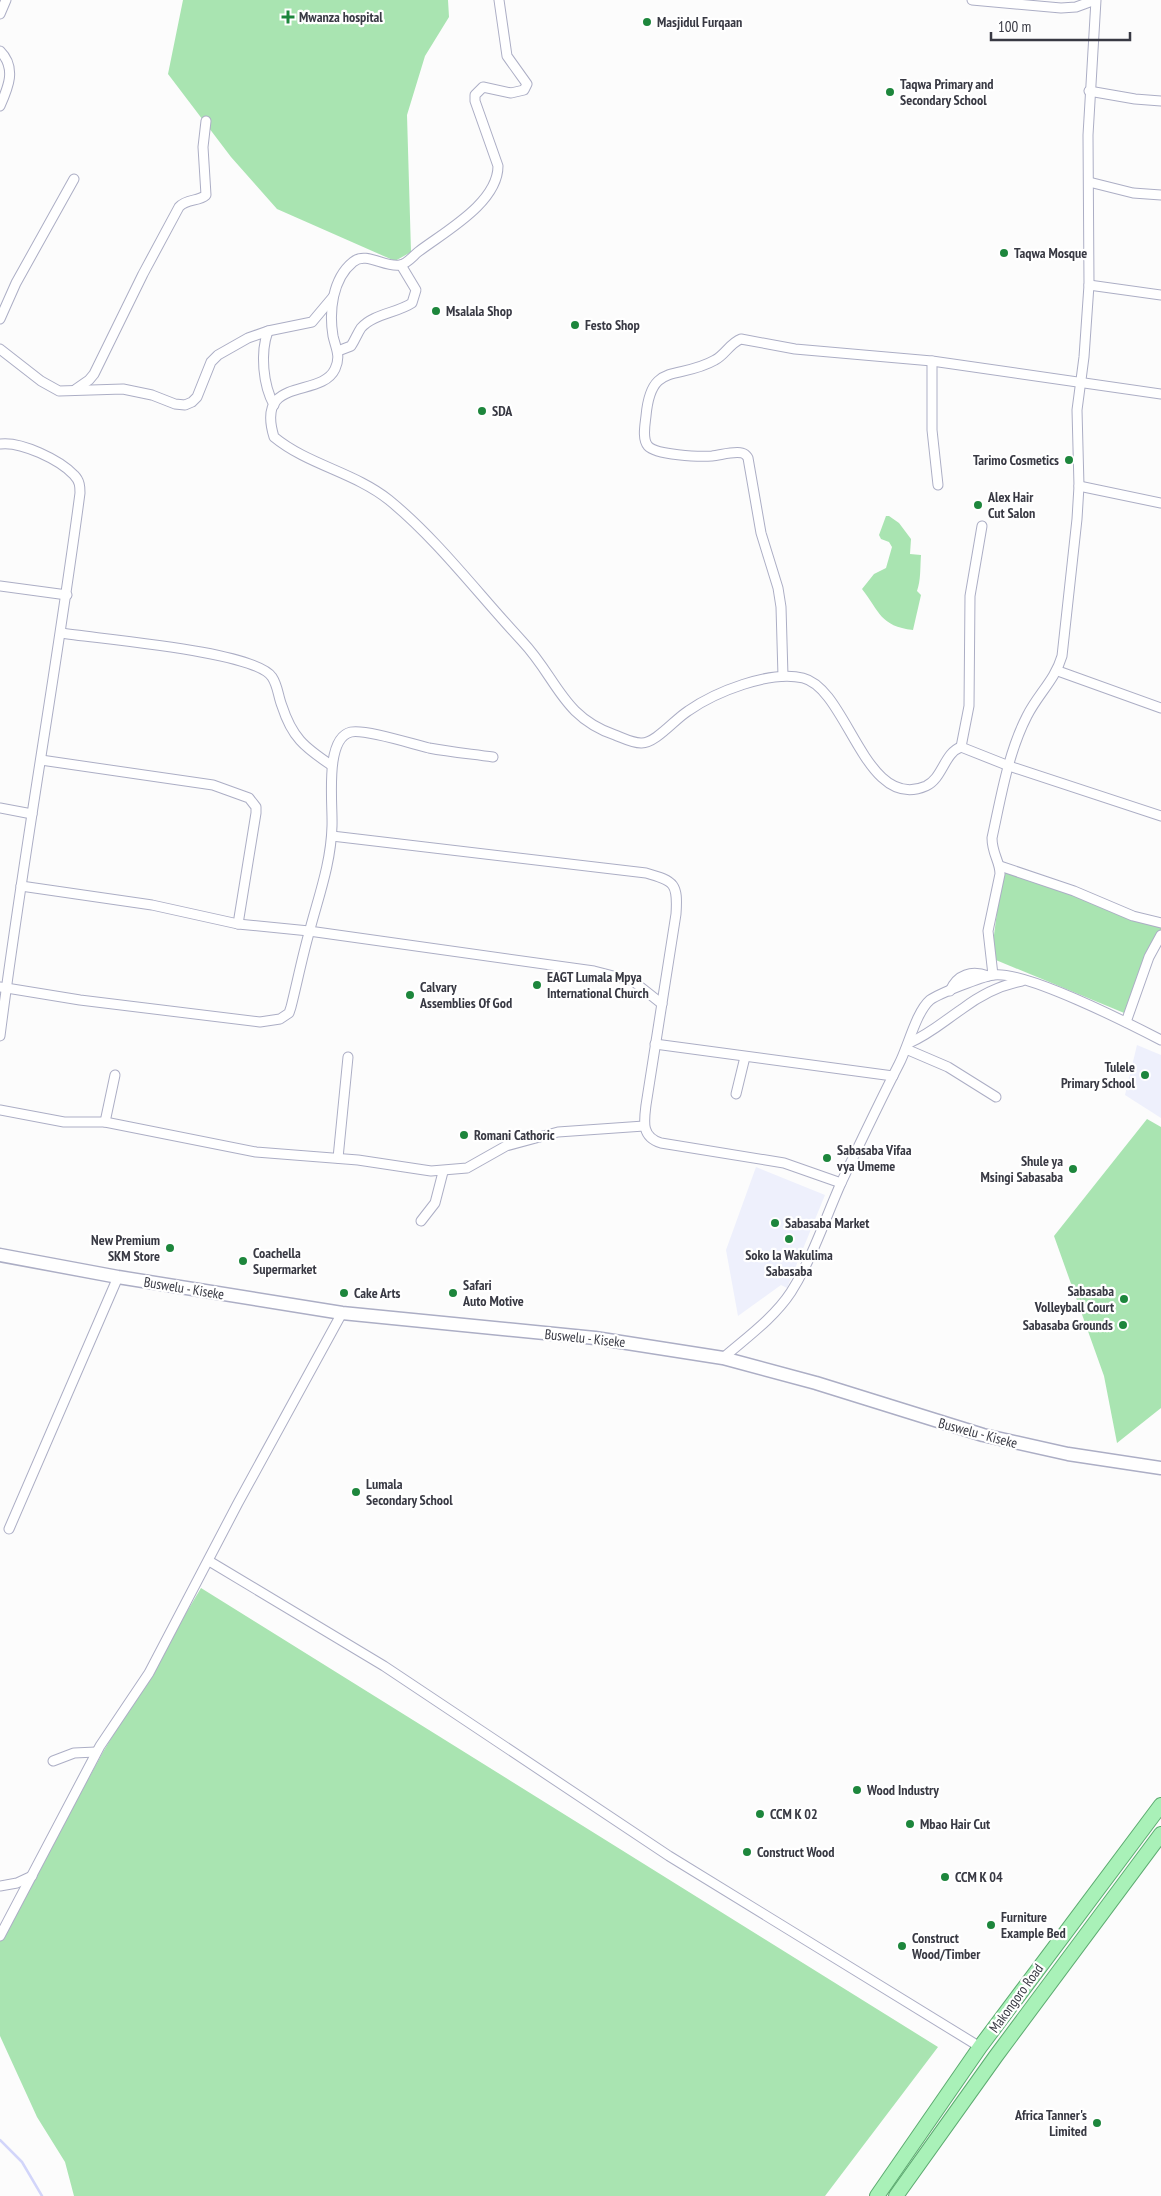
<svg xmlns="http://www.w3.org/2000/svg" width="1161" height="2196" font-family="'PT Sans Narrow',sans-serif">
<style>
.built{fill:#eef0fc}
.green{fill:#a9e4b1}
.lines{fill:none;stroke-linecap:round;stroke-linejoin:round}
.stream{stroke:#d2d5fa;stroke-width:2.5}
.street-casing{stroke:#acaec5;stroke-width:11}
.secondary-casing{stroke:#acaec5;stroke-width:15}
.primary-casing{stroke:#5cab70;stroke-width:16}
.street{stroke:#fff;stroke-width:9}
.secondary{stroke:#fff;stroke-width:12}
.primary{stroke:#a9f1b8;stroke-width:14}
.poi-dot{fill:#1d863c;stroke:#fff;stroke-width:2}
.labels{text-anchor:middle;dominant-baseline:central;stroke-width:4.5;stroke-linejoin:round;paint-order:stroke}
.poi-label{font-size:14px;font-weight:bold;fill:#383943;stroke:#fff;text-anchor:start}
.street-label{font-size:14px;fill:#383943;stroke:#fff}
</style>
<rect width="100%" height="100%" fill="#fcfcfc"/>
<g class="built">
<polygon points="1137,1045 1161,1055 1161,1118 1125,1095"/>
<polygon points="756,1167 825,1195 787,1288 781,1285 738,1316 726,1250"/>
</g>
<g class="green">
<polygon points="183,0 448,0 449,17 425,56 407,115 411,252 395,261 277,209 231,157 168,74"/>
<path d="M886,516H889L899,523L911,539L910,554L921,555C920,568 921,580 917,591L921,595L913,630C880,626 880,612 862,589L874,574L886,568L892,547L889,542L881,539L879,535Z"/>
<polygon points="1003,866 1161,926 1161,932 1129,1015 991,958"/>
<polygon points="1147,1119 1161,1127 1161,1408 1117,1443 1104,1376 1054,1236"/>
<polygon points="201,1588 938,2047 825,2196 74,2196 65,2162 37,2117 0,2036 0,1941 103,1752"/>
</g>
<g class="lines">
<polyline class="stream" points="0,2140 22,2162 42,2196"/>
<defs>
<g id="street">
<path d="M499,0L507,56L527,84L524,90L511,93L483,87L475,95V101L498,166C498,203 444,232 418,252C413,256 407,264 400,265C385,268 366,251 353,262C332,279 329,312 333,336C336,349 341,356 335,369C321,399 255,375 274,437C308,465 354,472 389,500C438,540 479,595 522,641C557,678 562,717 615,735C623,738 632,743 641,743C655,744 675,719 688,711C715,692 770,670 803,678C848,689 865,813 926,786C943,778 944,753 961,747L1009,766L1161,816"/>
<polyline points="972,0 1061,8 1076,7 1095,0"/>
<polyline points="0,14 6,0"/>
<path d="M0,51C17,68 8,88 0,106"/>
<polyline points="1089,91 1135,99 1161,101"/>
<polyline points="1089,182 1133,193 1161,195"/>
<polyline points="1089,285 1161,295"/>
<polyline points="0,319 16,283 74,179"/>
<path d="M268,331C260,353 263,385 274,405"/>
<polyline points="0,349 41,381 59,391 123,389 152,395 175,404 185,405 192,402 197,397 211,362 218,355 248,338 268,331 312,322 333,297"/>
<path d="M338,351L351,346C355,340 357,334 361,328C373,314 397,313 412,303L416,290L401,265"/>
<polyline points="932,361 932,430 938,485"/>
<path d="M76,389L89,380L94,374L143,274L179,207C187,198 198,202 206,195L203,147L206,121"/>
<path d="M0,444C21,441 60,460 74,475C80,481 80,487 80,493C56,675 23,855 0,1036"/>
<polyline points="1079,486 1161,503"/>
<polyline points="0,586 67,595"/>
<path d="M61,633C98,639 255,651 272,677C278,686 278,696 282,706C292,737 304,747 331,765"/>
<polyline points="1058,671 1161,708"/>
<path d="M783,676L781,607L778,588L761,533L748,458C746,455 746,454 742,453C734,451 721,455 712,456C699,457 656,455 648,446C642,439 645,425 646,416C651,360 678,381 715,360C725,355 730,343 741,339L795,349L932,361L1161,394"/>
<polyline points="961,747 969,706 970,596 982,526"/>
<polyline points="41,760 213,785 249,798 256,807 256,813 238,924"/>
<polyline points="0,808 32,814"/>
<path d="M332,836L646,873C675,881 678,884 676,914L646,1105C644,1121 641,1137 661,1143L784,1163L841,1183"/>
<polyline points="1000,866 1074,891 1133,916 1161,923"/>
<polyline points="21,886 152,905 238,924 309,931 594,971 633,981 662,1004"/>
<path d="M993,975L988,931L1000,874C1000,861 992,854 992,838C1001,797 1008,753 1027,716C1038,694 1055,680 1062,656L1077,519L1079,486L1077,410L1084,357L1089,285L1088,135L1096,0"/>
<path d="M0,987L80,1000L260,1022L280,1019L289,1013L291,1007C297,983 302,958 309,933C318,898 331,864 332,826C333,805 324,738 351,732C366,729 412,744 429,748C450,752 472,754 493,757"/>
<path d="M950,991C957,974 972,970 988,976"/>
<polyline points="1126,1022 1149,957 1161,935"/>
<path d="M909,1043C930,1034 944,1021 962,1009C979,996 1001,985 1022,981"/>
<polyline points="655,1044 893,1076"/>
<polyline points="906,1049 948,1067 996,1097"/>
<polyline points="736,1094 745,1057"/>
<polyline points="0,1110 64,1122 105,1122 256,1152 358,1160 431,1171 467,1168 506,1146 558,1132 644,1126"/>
<polyline points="105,1122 115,1075"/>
<polyline points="338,1158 348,1057"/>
<polyline points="421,1221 435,1203 443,1172"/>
<path d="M723,1358C746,1338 774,1318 791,1292C812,1259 825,1219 841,1183C860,1143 879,1103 899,1064C908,1047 916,1012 930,1000C940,993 981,977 993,975C1024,970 1130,1024 1161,1040"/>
<polyline points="9,1529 118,1277"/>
<polyline points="209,1561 384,1666 669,1856 980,2047"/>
<polyline points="53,1761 74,1753 96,1752"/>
<polyline points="0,1886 17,1883 32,1876"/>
<polyline points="0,1936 100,1746 149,1673 238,1503 342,1313"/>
</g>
<polyline id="secondary" points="0,1255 118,1277 342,1313 595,1338 723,1358 816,1383 983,1435 1068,1454 1161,1468"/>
<g id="primary">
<polyline points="877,2196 980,2047 1161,1805"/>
<polyline points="896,2196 996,2056 1161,1834"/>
</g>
</defs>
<use href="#street" class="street-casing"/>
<use href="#secondary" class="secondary-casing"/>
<use href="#primary" class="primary-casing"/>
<use href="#street" class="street"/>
<use href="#secondary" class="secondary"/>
<use href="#primary" class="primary"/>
</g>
<g class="poi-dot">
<path d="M285.5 9.5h5v5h5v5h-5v5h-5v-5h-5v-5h5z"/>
<circle cx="647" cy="22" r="5"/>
<circle cx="890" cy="92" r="5"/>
<circle cx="1004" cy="253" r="5"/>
<circle cx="436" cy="311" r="5"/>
<circle cx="575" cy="325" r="5"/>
<circle cx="482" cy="411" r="5"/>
<circle cx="1069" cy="460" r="5"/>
<circle cx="978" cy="505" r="5"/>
<circle cx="537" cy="985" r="5"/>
<circle cx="410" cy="995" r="5"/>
<circle cx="1145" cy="1075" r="5"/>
<circle cx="464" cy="1135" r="5"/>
<circle cx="827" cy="1158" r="5"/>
<circle cx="1073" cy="1169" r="5"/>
<circle cx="775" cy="1223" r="5"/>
<circle cx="789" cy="1239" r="5"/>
<circle cx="170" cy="1248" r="5"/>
<circle cx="243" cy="1261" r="5"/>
<circle cx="344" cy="1293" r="5"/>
<circle cx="453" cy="1293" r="5"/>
<circle cx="1124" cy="1299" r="5"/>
<circle cx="1123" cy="1325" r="5"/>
<circle cx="356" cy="1492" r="5"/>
<circle cx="857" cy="1790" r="5"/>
<circle cx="760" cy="1814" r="5"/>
<circle cx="910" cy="1824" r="5"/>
<circle cx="747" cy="1852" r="5"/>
<circle cx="945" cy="1877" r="5"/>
<circle cx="991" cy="1925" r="5"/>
<circle cx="902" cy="1946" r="5"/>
<circle cx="1097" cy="2123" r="5"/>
</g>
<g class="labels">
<g class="poi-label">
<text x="299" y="17">Mwanza hospital</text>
<text x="657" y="22">Masjidul Furqaan</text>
<text x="900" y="84">Taqwa Primary and<tspan x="900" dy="16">Secondary School</tspan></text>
<text x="1014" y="253">Taqwa Mosque</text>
<text x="446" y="311">Msalala Shop</text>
<text x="585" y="325">Festo Shop</text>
<text x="492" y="411">SDA</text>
<text x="1059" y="460" text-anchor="end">Tarimo Cosmetics</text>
<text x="988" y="497">Alex Hair<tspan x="988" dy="16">Cut Salon</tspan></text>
<text x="547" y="977">EAGT Lumala Mpya<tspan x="547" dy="16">International Church</tspan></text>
<text x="420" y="987">Calvary<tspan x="420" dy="16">Assemblies Of God</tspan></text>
<text x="1135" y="1067" text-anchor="end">Tulele<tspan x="1135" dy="16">Primary School</tspan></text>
<text x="474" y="1135">Romani Cathoric</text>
<text x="837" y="1150">Sabasaba Vifaa<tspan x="837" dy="16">vya Umeme</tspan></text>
<text x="1063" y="1161" text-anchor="end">Shule ya<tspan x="1063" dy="16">Msingi Sabasaba</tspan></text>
<text x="785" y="1223">Sabasaba Market</text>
<text x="160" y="1240" text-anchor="end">New Premium<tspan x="160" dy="16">SKM Store</tspan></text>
<text x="253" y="1253">Coachella<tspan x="253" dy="16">Supermarket</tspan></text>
<text x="789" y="1255" text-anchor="middle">Soko la Wakulima<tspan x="789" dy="16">Sabasaba</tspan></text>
<text x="463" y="1285">Safari<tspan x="463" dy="16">Auto Motive</tspan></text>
<text x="1114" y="1291" text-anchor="end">Sabasaba<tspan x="1114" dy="16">Volleyball Court</tspan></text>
<text x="354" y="1293">Cake Arts</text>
<text x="1113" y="1325" text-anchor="end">Sabasaba Grounds</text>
<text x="366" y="1484">Lumala<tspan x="366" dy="16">Secondary School</tspan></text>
<text x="867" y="1790">Wood Industry</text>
<text x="770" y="1814">CCM K 02</text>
<text x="920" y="1824">Mbao Hair Cut</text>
<text x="757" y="1852">Construct Wood</text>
<text x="955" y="1877">CCM K 04</text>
<text x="1001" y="1917">Furniture<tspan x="1001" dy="16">Example Bed</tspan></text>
<text x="912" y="1938">Construct<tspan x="912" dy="16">Wood/Timber</tspan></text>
<text x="1087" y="2115" text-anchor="end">Africa Tanner's<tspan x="1087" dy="16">Limited</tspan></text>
</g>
<g class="street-label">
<text transform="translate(184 1288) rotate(9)">Buswelu - Kiseke</text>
<text transform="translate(585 1338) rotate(6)">Buswelu - Kiseke</text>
<text transform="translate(978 1433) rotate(15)">Buswelu - Kiseke</text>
<text transform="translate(1016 1998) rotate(-54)">Makongoro Road</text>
</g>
</g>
<path d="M991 32v8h139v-8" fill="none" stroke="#383943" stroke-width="2.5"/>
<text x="998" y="32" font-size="15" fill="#383943" stroke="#ffffff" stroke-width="4" paint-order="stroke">100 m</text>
</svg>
